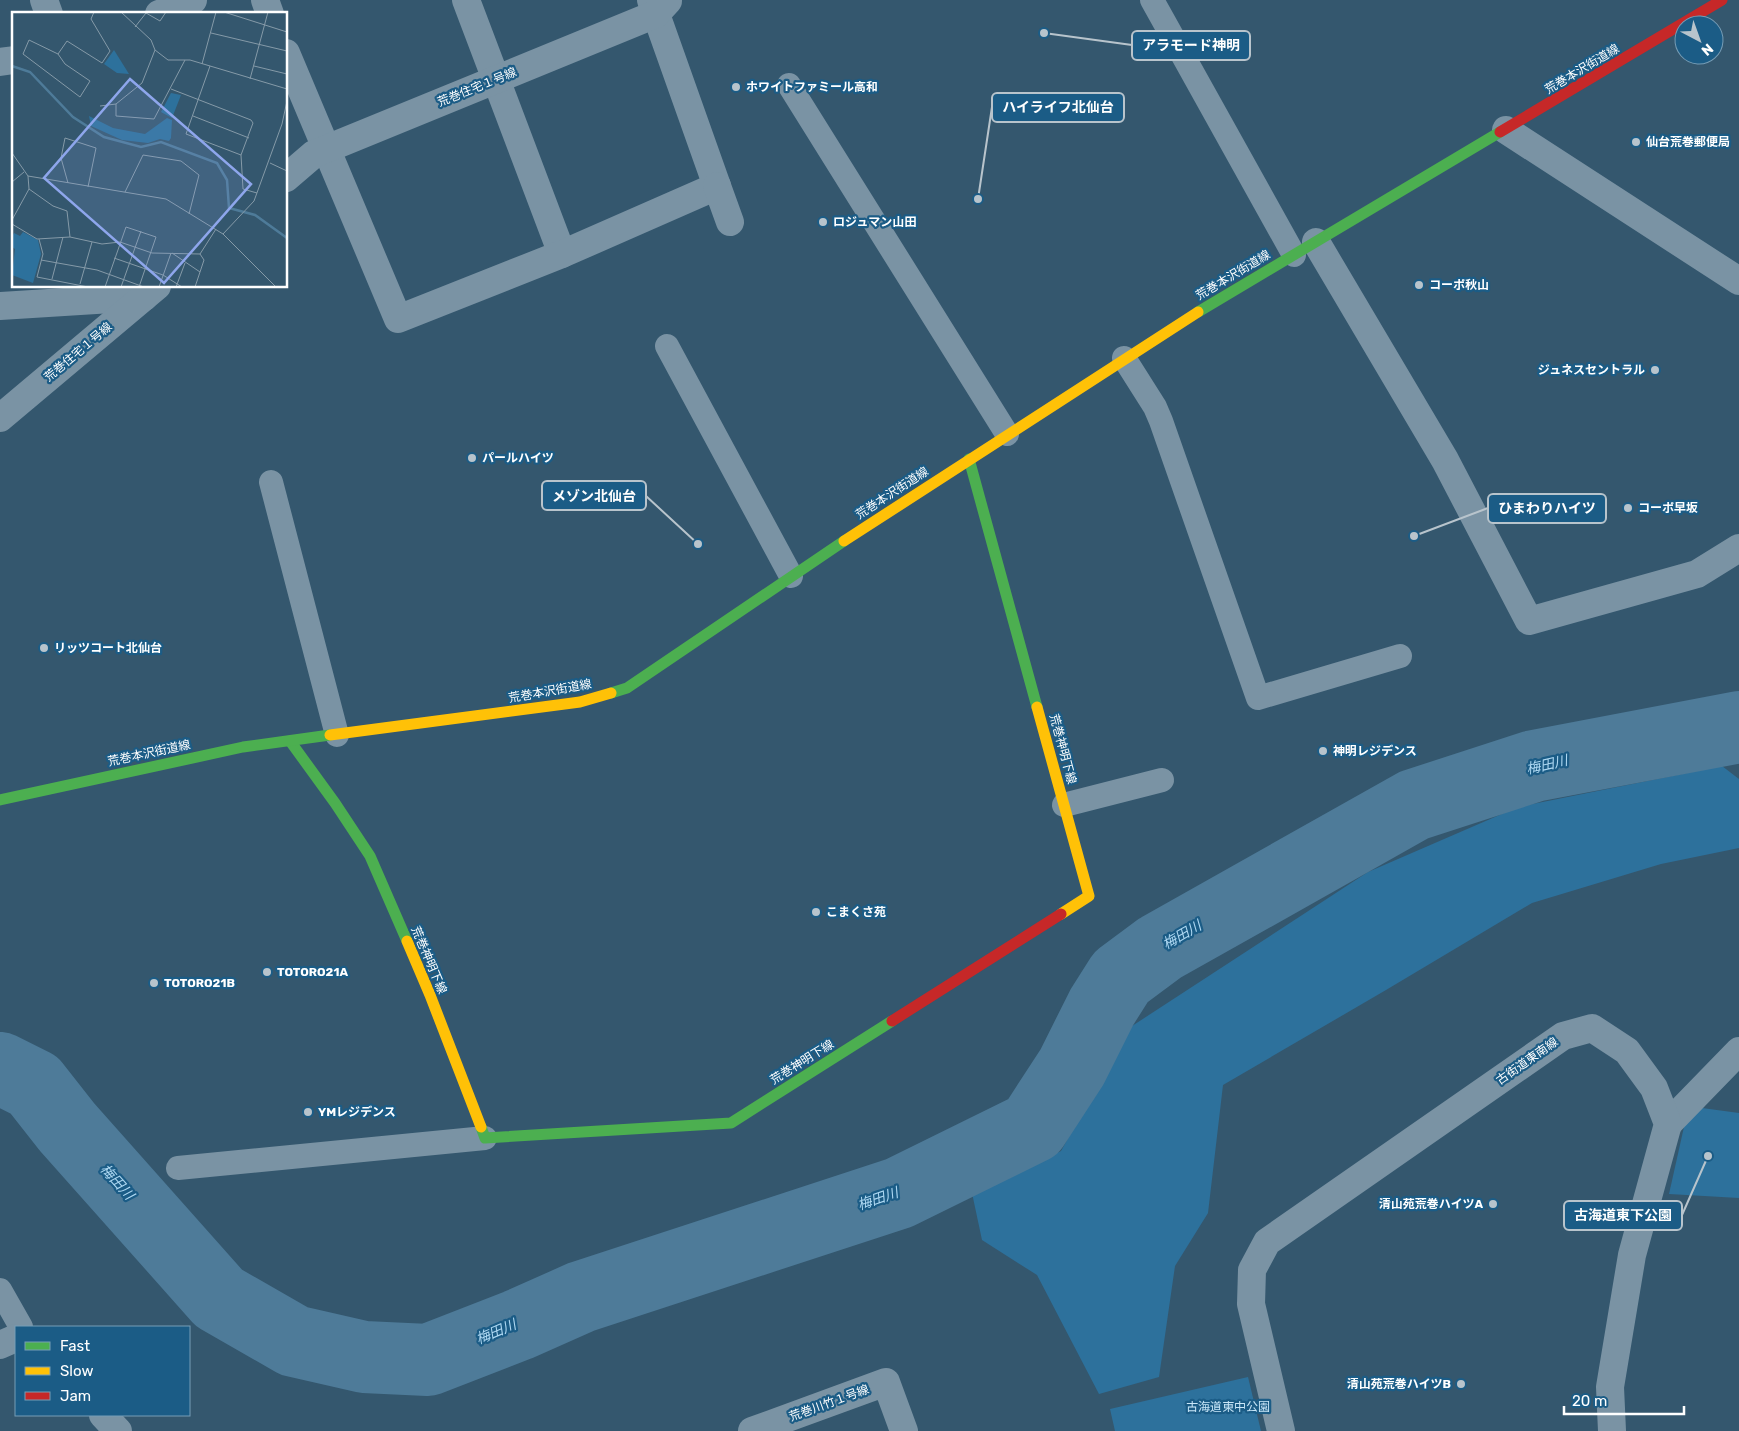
<svg xmlns="http://www.w3.org/2000/svg" width="1739" height="1431" font-family="Rubik,'Noto Sans JP',sans-serif">
<style>
.green{fill:#2d719c}
.lines{fill:none;stroke-linecap:round;stroke-linejoin:round}
.river{stroke:#4e7b99;stroke-width:72}
.lane{stroke:#7a93a4;stroke-width:24}
.street{stroke:#7a93a4;stroke-width:28}
.fast{stroke:#4caf50;stroke-width:11}
.slow{stroke:#ffc107;stroke-width:11}
.jam{stroke:#c62828;stroke-width:11}
.poi-dot{fill:#b8c4cc;stroke:#1b5c86;stroke-width:2}
.labels{text-anchor:middle;dominant-baseline:central;stroke-width:4.5;stroke-linejoin:round;paint-order:stroke}
.street-label{font-size:12px;fill:#fff;stroke:#1b5c86}
.poi-label{font-size:12px;font-weight:bold;fill:#fff;stroke:#1b5c86;text-anchor:start}
.park-label{font-size:12px;fill:#c8e6f8;stroke:#1b5c86}
.water-label{font-size:14px;font-style:italic;fill:#afd9f3;stroke:#1b5c86}
.inset-river{fill:none;stroke:#4e7b99;stroke-width:2.5}
.inset-road{fill:none;stroke:#859aa8;stroke-width:1}
.view{fill:#8ea6ec;fill-opacity:0.15;stroke:#8ea6ec;stroke-width:2.5}
.inset-edge{fill:none;stroke:#fff;stroke-width:2.5}
.leader{fill:none;stroke:#b8c4cc;stroke-width:2}
.callout-dot{fill:#b8c4cc;stroke:#1b5c86;stroke-width:2}
.callout{fill:#1b5c86;stroke:#b8c4cc;stroke-width:2}
.callout-label{font-size:14px;text-anchor:middle;font-weight:bold;fill:#fff}
</style>
<rect width="100%" height="100%" fill="#34576e"/>
<g class="green">
<polygon points="1722,766 1739,779 1739,848 1661,864 1532,903 1386,990 1223,1085 1208,1213 1175,1266 1159,1377 1099,1394 1037,1275 982,1240 972,1193 1061,1151 1129,1028 1368,872 1518,807"/>
<polygon points="1702,1108 1739,1113 1739,1198 1669,1194 1686,1118"/>
<polygon points="1248,1377 1261,1431 1115,1431 1110,1409"/>
</g>
<g class="lines">
<polyline class="river" points="0,1068 34,1085 67,1127 219,1298 294,1341 364,1357 428,1360 518,1325 581,1297 899,1193 1033,1127 1072,1067 1102,1007 1121,977 1160,948 1414,805 1534,766 1739,727"/>
<g class="lane">
<polyline points="1152,0 1294,255"/>
<polyline points="789,85 1007,434"/>
<polyline points="667,346 791,576"/>
<polyline points="1124,358 1155,407 1161,421 1258,698 1400,656"/>
<polyline points="271,482 337,735"/>
<polyline points="1064,805 1162,780"/>
<polyline points="178,1168 485,1138"/>
<polyline points="0,1290 21,1327"/>
</g>
<g class="street">
<polyline points="44,0 49,14"/>
<polyline points="265,0 270,14"/>
<polyline points="466,0 562,254"/>
<polyline points="159,14 193,0"/>
<polyline points="286,53 398,319 562,254 717,186 651,0"/>
<polyline points="0,62 14,60"/>
<polyline points="1506,130 1739,281"/>
<polyline points="286,178 314,154 656,14 668,1"/>
<polyline points="717,186 730,222"/>
<polyline points="1316,242 1445,460 1529,621 1697,574 1739,548"/>
<polyline points="0,306 144,297"/>
<polyline points="0,418 157,286"/>
<polyline points="1668,1124 1739,1051"/>
<polyline points="0,1345 16,1338"/>
<polyline points="103,1415 118,1431"/>
<polyline points="752,1431 886,1382 904,1431"/>
<polyline points="1281,1431 1251,1304 1252,1270 1267,1242 1563,1036 1592,1028 1627,1051 1654,1088 1668,1124 1632,1255 1610,1387 1612,1431"/>
</g>
<g class="fast">
<polyline points="1198,312 1500,132"/>
<polyline points="969,459 1037,707"/>
<polyline points="611,693 627,688 844,541"/>
<polyline points="290,741 335,803 370,856 407,941"/>
<polyline points="0,800 243,747 330,735"/>
<polyline points="481,1127 485,1138 731,1123 892,1021"/>
</g>
<g class="slow">
<polyline points="844,541 1198,312"/>
<polyline points="1037,707 1089,896 1061,914"/>
<polyline points="330,735 580,702 611,693"/>
<polyline points="407,941 430,995 481,1127"/>
</g>
<g class="jam">
<polyline points="1500,132 1722,0"/>
<polyline points="892,1021 1061,914"/>
</g>
</g>
<g class="poi-dot">
<circle cx="736" cy="87" r="5"/>
<circle cx="1636" cy="142" r="5"/>
<circle cx="823" cy="222" r="5"/>
<circle cx="1419" cy="285" r="5"/>
<circle cx="1655" cy="370" r="5"/>
<circle cx="472" cy="458" r="5"/>
<circle cx="1628" cy="508" r="5"/>
<circle cx="44" cy="648" r="5"/>
<circle cx="1323" cy="751" r="5"/>
<circle cx="816" cy="912" r="5"/>
<circle cx="267" cy="972" r="5"/>
<circle cx="154" cy="983" r="5"/>
<circle cx="308" cy="1112" r="5"/>
<circle cx="1493" cy="1204" r="5"/>
<circle cx="1461" cy="1384" r="5"/>
</g>
<g class="labels">
<g class="street-label">
<text transform="translate(1582 69) rotate(-31)">荒巻本沢街道線</text>
<text transform="translate(477 87) rotate(-22)">荒巻住宅１号線</text>
<text transform="translate(1233 275) rotate(-31)">荒巻本沢街道線</text>
<text transform="translate(78 352) rotate(-40)">荒巻住宅１号線</text>
<text transform="translate(892 493) rotate(-33)">荒巻本沢街道線</text>
<text transform="translate(550 691) rotate(-10)">荒巻本沢街道線</text>
<text transform="translate(1063 749) rotate(75)">荒巻神明下線</text>
<text transform="translate(149 753) rotate(-12)">荒巻本沢街道線</text>
<text transform="translate(429 960) rotate(67)">荒巻神明下線</text>
<text transform="translate(1527 1061) rotate(-35)">古街道東南線</text>
<text transform="translate(802 1062) rotate(-32)">荒巻神明下線</text>
<text transform="translate(829 1403) rotate(-20)">荒巻川竹１号線</text>
</g>
<g class="poi-label">
<text x="746" y="87">ホワイトファミール高和</text>
<text x="1646" y="142">仙台荒巻郵便局</text>
<text x="833" y="222">ロジュマン山田</text>
<text x="1429" y="285">コーポ秋山</text>
<text x="1645" y="370" text-anchor="end">ジュネスセントラル</text>
<text x="482" y="458">パールハイツ</text>
<text x="1638" y="508">コーポ早坂</text>
<text x="54" y="648">リッツコート北仙台</text>
<text x="1333" y="751">神明レジデンス</text>
<text x="826" y="912">こまくさ苑</text>
<text x="277" y="972">TOTORO21A</text>
<text x="164" y="983">TOTORO21B</text>
<text x="318" y="1112">YMレジデンス</text>
<text x="1483" y="1204" text-anchor="end">清山苑荒巻ハイツA</text>
<text x="1451" y="1384" text-anchor="end">清山苑荒巻ハイツB</text>
</g>
<g class="park-label">
<text x="1228" y="1407">古海道東中公園</text>
</g>
<g class="water-label">
<text transform="translate(1547 765) rotate(-13)">梅田川</text>
<text transform="translate(1182 935) rotate(-30)">梅田川</text>
<text transform="translate(117 1182) rotate(48)">梅田川</text>
<text transform="translate(878 1199) rotate(-19)">梅田川</text>
<text transform="translate(496 1332) rotate(-23)">梅田川</text>
</g>
</g>
<g transform="translate(12 12)">
<rect width="275" height="275" fill="#34576e"/>
<path d="M102,38L117,62L105,61L92,52ZM159,81L169,83L160,106L149,100ZM77,104L101,116L133,122L155,106L160,108L159,126L157,129L148,127L136,131L110,128L79,114ZM11,220L26,228L29,242L21,271L0,263L3,237L0,235V225L2,221L8,224Z" fill="#2d719c"/>
<path class="inset-river" d="M0,54L18,60L61,105L92,125L129,135L149,130L205,151L215,168L217,196L243,203L275,226"/>
<path class="inset-road" d="M109,0L139,28L143,38L156,48H178L275,77M212,0L275,20M123,15L134,1L148,9L154,0M199,21L275,39M143,38L130,71L104,92V104L142,107L173,48M46,42L17,28L11,42L68,85L78,69L53,52L46,42L55,29L90,51L98,39L79,7L82,0M190,52L204,0M198,54L174,122L229,143L231,177L245,181M242,54L275,62M238,67L256,0M159,77L239,108L241,111L229,143M88,94L104,92M181,104L237,126M0,141L16,164L154,187L211,222L264,275M258,151L275,159M0,170L12,160M56,171L49,146L53,126L84,136L76,175M17,177L41,194L55,199L58,225M113,180L131,143L169,149L187,163L177,202M0,208L17,177L16,164M0,212L25,227L58,225L90,232L108,230L140,241L188,242L204,217M211,222L242,189L270,112L275,89M27,227L31,242L25,265L76,275M160,241L188,260M102,246L151,263L170,275M29,248L85,258L132,275M40,267L51,225M68,272L80,230M93,275L114,215L144,225L127,275M109,275L129,219M147,275L159,241M164,275L173,251M183,275L192,248L188,242"/>
<path class="view" d="M118,67L239,172L152,271L32,166Z"/>
<rect width="275" height="275" class="inset-edge"/>
</g>
<path class="leader" d="M1044 33L1132 45M978 199L992 107M698 544L646 496M1414 536L1488 508M1708 1156L1682 1215"/>
<g class="callout-dot">
<circle cx="1044" cy="33" r="5"/>
<circle cx="978" cy="199" r="5"/>
<circle cx="698" cy="544" r="5"/>
<circle cx="1414" cy="536" r="5"/>
<circle cx="1708" cy="1156" r="5"/>
</g>
<g class="callout">
<rect x="1132" y="31" width="118" height="29" rx="5"/>
<rect x="992" y="93" width="132" height="29" rx="5"/>
<rect x="542" y="481" width="104" height="29" rx="5"/>
<rect x="1488" y="494" width="118" height="29" rx="5"/>
<rect x="1564" y="1201" width="118" height="29" rx="5"/>
</g>
<g class="callout-label">
<text x="1191" y="50">アラモード神明</text>
<text x="1058" y="112">ハイライフ北仙台</text>
<text x="594" y="501">メゾン北仙台</text>
<text x="1547" y="513">ひまわりハイツ</text>
<text x="1623" y="1220">古海道東下公園</text>
</g>
<rect x="15" y="1326" width="175" height="90" fill="#1b5c86" stroke="#769db6"/>
<rect x="25" y="1342" width="25" height="8" fill="#4caf50" stroke="#769db6"/>
<text x="60" y="1351" font-size="15" fill="#ffffff">Fast</text>
<rect x="25" y="1367" width="25" height="8" fill="#ffc107" stroke="#769db6"/>
<text x="60" y="1376" font-size="15" fill="#ffffff">Slow</text>
<rect x="25" y="1392" width="25" height="8" fill="#c62828" stroke="#769db6"/>
<text x="60" y="1401" font-size="15" fill="#ffffff">Jam</text>
<g transform="translate(1699 40) rotate(139)"><circle r="24" fill="#1b5c86" stroke="#769db6"/>
<path d="M0-4L9 19L0 12L-9 19Z" fill="#b8c4cc"/>
<text y="-8" font-size="14" font-weight="bold" text-anchor="middle" fill="#ffffff">N</text>
</g>
<path d="M1564 1406v8h120v-8" fill="none" stroke="#ffffff" stroke-width="2.5"/>
<text x="1572" y="1406" font-size="15" fill="#ffffff" stroke="#1b5c86" stroke-width="4" paint-order="stroke">20 m</text>
</svg>
